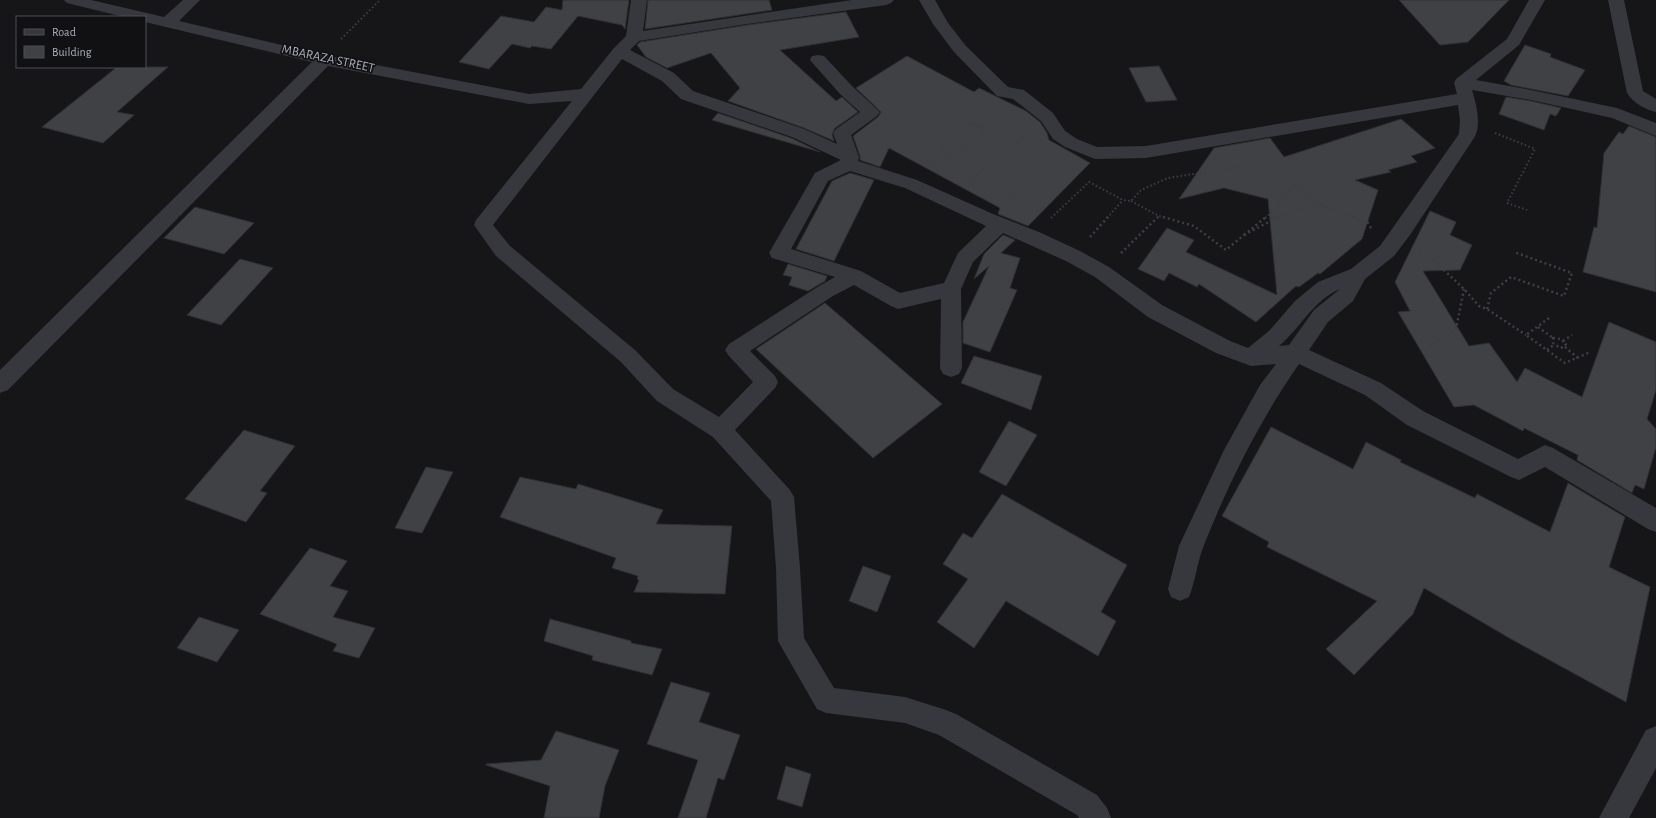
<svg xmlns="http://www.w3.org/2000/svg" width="1656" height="818" font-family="'Alegreya Sans',sans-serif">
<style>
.building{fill:#404145;stroke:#303034}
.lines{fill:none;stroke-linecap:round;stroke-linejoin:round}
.path-far1{stroke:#3d3f44;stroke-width:2;stroke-dasharray:1.5 2.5;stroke-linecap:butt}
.path{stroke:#3d3f44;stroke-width:2.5;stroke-dasharray:2 3;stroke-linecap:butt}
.minor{fill:#37383d;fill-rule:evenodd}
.labels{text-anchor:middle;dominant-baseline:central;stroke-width:3.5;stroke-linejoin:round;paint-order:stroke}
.far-street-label{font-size:13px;fill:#a8adb8;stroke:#111113}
</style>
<rect width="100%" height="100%" fill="#161618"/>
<g class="building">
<polygon points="563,0 629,0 625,29 622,25 578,16 551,49 532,46 530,48 512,44 489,69 459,62 501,16 534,22 546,7 562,10"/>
<polygon points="648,0 769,0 772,10 645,29"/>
<polygon points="1399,0 1509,0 1468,42 1440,45"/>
<polygon points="846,12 859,37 780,50 836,101 842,97 858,112 835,128 832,134 834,141 804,128 728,101 740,88 711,53 667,68 646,57 637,45 640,42 747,25"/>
<polygon points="1525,45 1551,54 1550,57 1585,70 1568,96 1511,85 1504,81"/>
<polygon points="907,56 974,92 979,88 1026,111 1040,122 1047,133 1049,140 1090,163 1028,226 998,214 1000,208 889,148 880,167 860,160 860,156 853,136 878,117 881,112 856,88"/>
<polygon points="1159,66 1177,100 1146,102 1129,68"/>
<polygon points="117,67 168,67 117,112 134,115 103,143 42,127"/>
<polygon points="1506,97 1531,101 1561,108 1556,116 1550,114 1544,130 1499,114"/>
<polygon points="718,113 791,138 820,152 712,120"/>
<polygon points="1401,119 1435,148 1411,156 1417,162 1388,170 1391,172 1355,180 1378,190 1362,239 1320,274 1318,273 1299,287 1296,286 1256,322 1199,284 1197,287 1169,273 1164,281 1138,269 1167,228 1194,240 1186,252 1277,295 1268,199 1224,188 1179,199 1214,148 1270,138 1284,157"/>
<polygon points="1629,126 1656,137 1656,292 1583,272 1594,227 1597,228 1604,153 1619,132 1623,134"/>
<polygon points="850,173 874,180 834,261 796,249 832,181"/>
<polygon points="195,207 254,223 224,254 164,238"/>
<polygon points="1430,211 1456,222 1450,235 1472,245 1460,270 1423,271 1469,346 1489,343 1517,382 1525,368 1582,397 1609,322 1656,342 1656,390 1647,419 1656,429 1656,447 1644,489 1635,485 1632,493 1577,460 1578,455 1524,428 1523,431 1474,405 1454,407 1398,312 1410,311 1395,282"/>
<polygon points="1003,235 1015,240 1001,253 1020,258 1010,288 1017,290 990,352 963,343 963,322 989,266 974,279 984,254"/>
<polygon points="240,259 273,268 221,325 187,315"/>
<polygon points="788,264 827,276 825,281 808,291 789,285 792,277 783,275"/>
<polygon points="825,303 942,404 873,458 756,349"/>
<polygon points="974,356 1042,376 1031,410 961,383"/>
<polygon points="1009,421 1037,435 1006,486 979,472"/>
<polygon points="1271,427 1353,469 1366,442 1401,460 1400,462 1475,498 1477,494 1550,532 1568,483 1625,517 1609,567 1650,587 1626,702 1511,639 1424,588 1413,614 1354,675 1326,649 1377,601 1267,547 1269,542 1222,516"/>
<polygon points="244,430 295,446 260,491 267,493 246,522 185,499"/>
<polygon points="426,467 453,472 422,533 395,528"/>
<polygon points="520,477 576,489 578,484 663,510 656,524 732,526 725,594 634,592 639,580 637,579 638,576 612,568 616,558 500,517"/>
<polygon points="1002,494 1127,565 1101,612 1116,621 1098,656 1006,601 974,648 937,622 968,579 943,564 963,533 972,538"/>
<polygon points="310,548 347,561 330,586 348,591 333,617 375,628 359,658 333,651 337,644 260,614"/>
<polygon points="863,566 891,576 877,612 849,601"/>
<polygon points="199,617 239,630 217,662 177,648"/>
<polygon points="550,619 631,641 631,643 662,649 652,675 592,660 593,656 544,641"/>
<polygon points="671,682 710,693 699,722 740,735 724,780 718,778 706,818 678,818 698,760 647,744"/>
<polygon points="556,731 619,750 605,786 599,818 544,818 550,786 486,765 486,764 541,760"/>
<polygon points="786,766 811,774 802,807 777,799"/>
</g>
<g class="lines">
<g class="path-far1">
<polyline points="341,39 380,0"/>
<polygon points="970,123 982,127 984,132 957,155 946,154 941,147"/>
<polyline points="982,127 995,115"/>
<polyline points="1495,133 1535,149 1507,203 1527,210"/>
<polyline points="931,167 946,154"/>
<polyline points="967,183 1028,133"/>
<polyline points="1006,200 1016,190"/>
<polyline points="1131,201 1159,216 1166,218"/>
<polyline points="1322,205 1355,218"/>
<polyline points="1051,218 1089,182 1123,200 1131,201 1141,190 1168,178 1245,166"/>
<polyline points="1107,218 1123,200"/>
<polyline points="1157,218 1159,216"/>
<polyline points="1265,218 1274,211 1293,185 1322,205 1288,212 1276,218"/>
</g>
<g class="path">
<polyline points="1163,217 1194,226 1226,250 1244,235"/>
<polyline points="1353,217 1368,223 1371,228"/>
<polyline points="1244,235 1266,217"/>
<polyline points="1244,235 1278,217"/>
<polyline points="1090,237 1108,217"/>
<polyline points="1121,253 1158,217"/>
<polyline points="1420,253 1427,254 1464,289 1479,306 1487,309 1526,335"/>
<polyline points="1487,309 1491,293 1511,277 1564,296 1572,273 1514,252"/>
<polyline points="1549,318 1526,335 1565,363 1590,352"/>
<polyline points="1538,327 1553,338"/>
<polygon points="1553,338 1561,339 1566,344 1564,347 1560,348 1553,343"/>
<polyline points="1563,341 1572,335"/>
<polyline points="1430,346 1456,329 1464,289"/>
<polyline points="1565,347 1578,358"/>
<polyline points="1547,350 1555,344"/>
</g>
<g class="minor">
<path d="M64,0H91L164,17L183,0H200L179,21L324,55L529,94L581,89L614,48L626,36L631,0H647L643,31L852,0H894L891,3L886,5L747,24L639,41L630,50L674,73L693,91L804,129L837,144L833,133L836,129L860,112L840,94L810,60L812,56L818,55L824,56L852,86L880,112L877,116L851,135L859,157L858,161L917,180L993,214L1039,232L1080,251L1109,267L1162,305L1230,341L1248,348L1270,330L1295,301L1318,282L1351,269L1380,246L1459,134L1460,121L1458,105L1146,158L1095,159L1065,147L1053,139L1041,121L1013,99L997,96L954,52L933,24L919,0H935L948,23L966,46L1008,87L1024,90L1053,113L1065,131L1077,139L1097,147L1146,146L1457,94L1454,83L1456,79L1507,39L1529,0H1545L1519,45L1476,80L1531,90L1617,108L1656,123V136L1612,118L1531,100L1472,90C1476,103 1482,126 1474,138L1410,235L1394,256L1365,279L1353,301L1328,322L1309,350L1381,383L1423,411L1518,459L1545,445L1553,448L1656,508V532L1648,529L1545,467L1519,480L1511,477L1407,425L1365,395L1299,364C1260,420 1229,482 1204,545C1197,562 1196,580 1189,597L1180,601L1171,597L1168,589L1179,546L1224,450L1260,385L1276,364L1251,366L1216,353L1148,317L1095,277L1066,261L1003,233L973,262L961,289L962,368L959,374L951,377L943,374L940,368L941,299L898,309L891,306L854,285L833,296L750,351L775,376L778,382L775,388L735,430L790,490L794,497L800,568L804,638L834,688L905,697L946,710L956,714L1097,795L1107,808L1111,818H1079L1077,815L939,735L905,723L826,713L817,709L778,641L776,568L771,501L713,437L657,401L621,362L496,256L474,225L476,220L572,101L529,104L328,66L8,390L0,393V370L312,62L145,22V17H124L67,3ZM622,59L662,81L681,99L792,137L841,160L815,173L769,253L772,258L835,277L819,286L729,344L725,350L729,356L753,382L719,417L673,389L635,350L510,246L493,225ZM850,171L905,188L986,226L958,253L944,283L900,293L861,271L791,249L828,181ZM1340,289L1314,310L1289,345L1279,346C1300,329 1313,300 1340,289Z"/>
<path d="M1608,0H1624L1643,91L1656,99V112C1646,110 1632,102 1627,93Z"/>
<polygon points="1656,726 1656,768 1629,818 1599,818 1646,730"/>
</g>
</g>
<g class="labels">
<g class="far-street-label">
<text transform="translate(328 59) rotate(12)">MBARAZA STREET</text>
</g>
</g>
<rect x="16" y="16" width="130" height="52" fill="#111113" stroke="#4d4f55"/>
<rect x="24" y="29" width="20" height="6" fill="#37383d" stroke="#4d4f55"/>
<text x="52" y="36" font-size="12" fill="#a8adb8">Road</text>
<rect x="24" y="46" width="20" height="12" fill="#404145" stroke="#4d4f55"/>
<text x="52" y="56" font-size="12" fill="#a8adb8">Building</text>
</svg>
